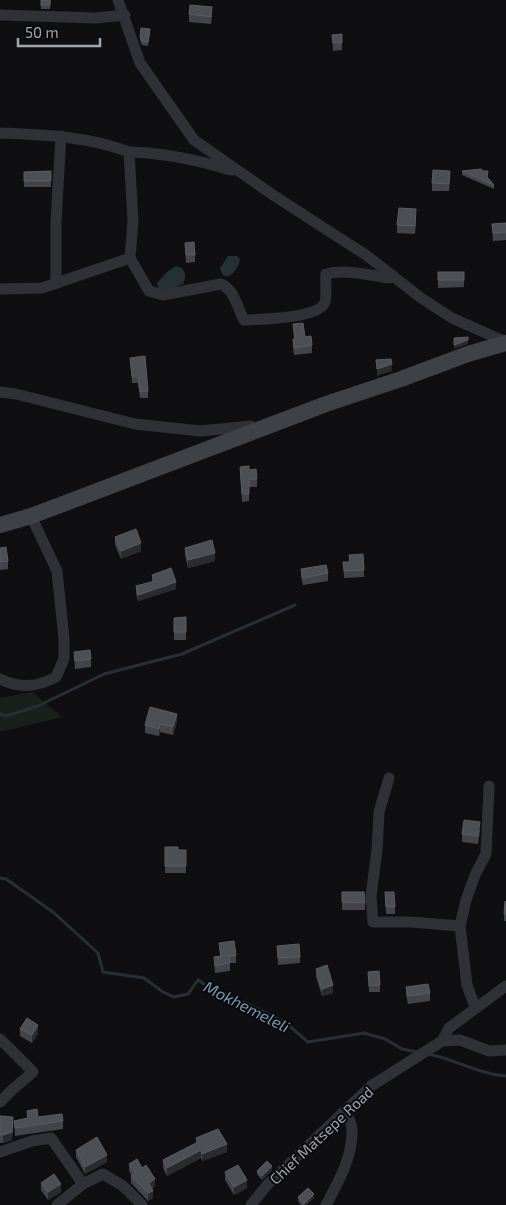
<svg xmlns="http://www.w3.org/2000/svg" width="506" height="1205" font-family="'Exo 2',sans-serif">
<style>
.green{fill:#192019}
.water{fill:#253035}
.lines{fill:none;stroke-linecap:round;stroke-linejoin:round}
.stream{stroke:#253035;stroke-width:3}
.street{stroke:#303136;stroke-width:11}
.secondary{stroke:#3e4146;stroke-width:16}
.wall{fill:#424449}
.shaded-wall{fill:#292b2e}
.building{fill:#4c4f54;stroke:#595d63}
.labels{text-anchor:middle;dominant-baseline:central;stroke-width:4;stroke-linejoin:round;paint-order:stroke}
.street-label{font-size:15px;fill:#9fa7b3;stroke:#0a0a0c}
.water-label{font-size:16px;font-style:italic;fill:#729bb2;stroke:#0a0a0c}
</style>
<rect width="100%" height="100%" fill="#0f0f11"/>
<polygon class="green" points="32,692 62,717 0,732 0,698"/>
<g class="water">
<path d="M228,256H237L240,259C239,270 224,287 220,268Z"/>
<path d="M176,266C186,268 187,276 183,284L165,291L158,288L157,283L167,272Z"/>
</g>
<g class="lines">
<g class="stream">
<polyline points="0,714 6,716 38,706 104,674 182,654 295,605"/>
<polyline points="0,878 6,879 53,912 98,953 103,972 144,978 163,992 174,997 188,994 198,980 220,995 246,1003 286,1023 308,1042 364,1033 385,1039 402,1049 417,1052"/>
<path d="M428,1054C455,1059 478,1074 506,1076"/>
</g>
<g class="street">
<polyline points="118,0 140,63 194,140 273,195 366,255 421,298 452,318 506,342"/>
<polyline points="0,15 96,18 125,15"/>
<path d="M0,133C44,135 87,136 129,152L133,221L130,258L42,288L0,289"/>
<path d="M129,152C163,153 194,159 227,169L233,170"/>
<path d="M130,258L149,291L163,295L221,284C234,289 238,309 244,320C261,319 319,319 325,302C327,295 325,282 326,274C346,269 369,275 389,278L393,276"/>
<polyline points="56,283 56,221 61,136"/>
<polyline points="0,392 16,394 135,424 200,431 251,426 256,431"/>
<path d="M0,679C20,689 37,687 56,677L64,659V639L57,571L31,516"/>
<polyline points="389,778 379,812 377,850 371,896 373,922 411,922 460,926"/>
<polyline points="475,1007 467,985 460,926 466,900 475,875 486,854 489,786"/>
<polyline points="0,1039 33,1072 13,1089 0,1102"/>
<polyline points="442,1041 449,1028 506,986"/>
<polyline points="0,1152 32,1141 51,1138 83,1184"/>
<polyline points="57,1205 83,1184 103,1174 123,1186 142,1205"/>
<polyline points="251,1205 267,1185 371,1086 442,1041 460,1040 489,1051 506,1050"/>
<path d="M326,1205C338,1183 353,1156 352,1130C352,1124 348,1117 346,1111"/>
</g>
<polyline class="secondary" points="0,525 31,516 71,501 326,404 401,379 468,354 506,343"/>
</g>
<g class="wall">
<polygon points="51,0 50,9 41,9 41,5"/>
<polygon points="189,14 212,15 211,24 189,22"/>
<polygon points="150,33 148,46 142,45 140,41 140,37"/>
<polygon points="332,35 342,43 342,50 333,51"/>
<polygon points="51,171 51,187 24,187 24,172"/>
<polygon points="462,171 483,171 494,185 494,189 462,175"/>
<polygon points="450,179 449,191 432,191 432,183"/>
<polygon points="416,217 415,234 397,233 397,225"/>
<polygon points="506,223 506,240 493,241 492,224"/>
<polygon points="185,243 195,255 195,262 186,263"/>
<polygon points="438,272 464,272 464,287 438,288"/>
<polygon points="293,324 312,345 312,353 294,355 293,347 293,339 294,339"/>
<polygon points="130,358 148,391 148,398 140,398 138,383 132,383"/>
<polygon points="240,467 249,470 257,479 257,487 249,487 249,501 242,502"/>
<polygon points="115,537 141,551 121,559 115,545"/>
<polygon points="0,548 8,561 8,569 0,570"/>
<polygon points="185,548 215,561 188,568 185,555"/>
<polygon points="349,555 364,570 364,577 344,578 343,562 349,562"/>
<polygon points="301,569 328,573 328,581 303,585 301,577"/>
<polygon points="152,575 176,589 138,601 136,593 136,586 152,582"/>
<polygon points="186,617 186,640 174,640 174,618"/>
<polygon points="74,652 91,659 91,667 75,669"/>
<polygon points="177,722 173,735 160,732 159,736 145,733 145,725"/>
<polygon points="480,830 478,844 462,842 462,834"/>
<polygon points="165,847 178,850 186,850 186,873 165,873"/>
<polygon points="385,892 395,907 395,914 386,914"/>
<polygon points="342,902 365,903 365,910 342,910"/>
<polygon points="506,902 506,921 504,921 504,914"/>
<polygon points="219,943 236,955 236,963 230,963 230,971 215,973 214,957 220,956"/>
<polygon points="277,946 300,957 300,963 278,965"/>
<polygon points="316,969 333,993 322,996 316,977"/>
<polygon points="368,972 380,985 380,992 369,992"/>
<polygon points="406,987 430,993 430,1001 408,1004 406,995"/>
<polygon points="20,1029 38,1033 32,1043 20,1036"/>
<polygon points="27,1111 38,1117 63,1121 63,1129 15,1136 14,1121 27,1119"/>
<polygon points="0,1116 13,1125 12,1140 3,1143 0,1143"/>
<polygon points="196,1138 227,1152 202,1161 201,1158 167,1176 163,1168 163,1160 196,1143"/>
<polygon points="76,1150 107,1162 85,1174 76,1157"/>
<polygon points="129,1164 142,1168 155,1186 152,1189 153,1198 148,1201 131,1183 131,1175 129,1171"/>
<polygon points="272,1170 262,1180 257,1174 257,1171"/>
<polygon points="225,1172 247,1188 234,1195 225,1180"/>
<polygon points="41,1183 61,1192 48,1200 41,1190"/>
<polygon points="298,1197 314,1198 306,1205 301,1205 298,1201"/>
</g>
<g class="shaded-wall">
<polygon points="468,340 468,344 454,349 454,345"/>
<polygon points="392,364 392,371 377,376 377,369"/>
<polygon points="141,543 141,551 121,559 121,551"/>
<polygon points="215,553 215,561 188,568 188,560"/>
<polygon points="176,582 176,589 138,601 138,595"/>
<polygon points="177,714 177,722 173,735 173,727"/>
<polygon points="160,724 160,732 159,736 159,729"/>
<polygon points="333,985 333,993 322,996 322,989"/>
<polygon points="38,1025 38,1033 32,1043 32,1035"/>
<polygon points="13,1117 12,1140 3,1143 3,1135"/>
<polygon points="227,1144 227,1152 202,1161 202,1154"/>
<polygon points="201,1150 201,1158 167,1176 167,1168"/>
<polygon points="107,1155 107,1162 85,1174 85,1167"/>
<polygon points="272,1166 272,1170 262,1180 262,1176"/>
<polygon points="155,1179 155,1186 149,1191 149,1183"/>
<polygon points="247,1180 247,1188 234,1195 234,1187"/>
<polygon points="61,1184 61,1192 48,1200 48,1192"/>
<polygon points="153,1191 153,1198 148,1201 148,1193"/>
<polygon points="314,1194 314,1198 306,1205 304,1205 304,1204"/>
</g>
<g class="building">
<rect x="41" y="0" width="9" height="5"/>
<polygon points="190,5 212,7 211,17 189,14"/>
<polygon points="141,28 150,29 148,42 142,41 140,37"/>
<polygon points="342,34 342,43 333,43 332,35"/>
<polygon points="481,169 483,171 488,171 487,177 494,185 462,171"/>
<polygon points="433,170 450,171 449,184 432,183"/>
<polygon points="51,171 51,181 24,181 24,172"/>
<polygon points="399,208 416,209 415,226 397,225"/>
<polygon points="506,223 506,232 493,233 492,224"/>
<polygon points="194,242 195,255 186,255 185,243"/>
<rect x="438" y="272" width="26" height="8"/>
<polygon points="303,323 305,337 311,336 312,345 294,348 293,339 295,339 293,324"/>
<polygon points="468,337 468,340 454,345 454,338"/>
<polygon points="145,356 148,391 140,392 138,376 132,376 130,358"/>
<polygon points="391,359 392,364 377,369 376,360"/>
<polygon points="249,466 249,470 256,469 257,479 249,479 249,494 242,494 240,467"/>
<polygon points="136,529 141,543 121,551 115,537"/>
<polygon points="212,540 215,553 188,560 185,548"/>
<polygon points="6,547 8,561 0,562 0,548"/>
<polygon points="363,554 364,570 344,571 343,562 350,562 349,555"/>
<polygon points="326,565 328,573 303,578 301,569"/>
<polygon points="171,568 176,582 138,595 136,586 155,581 152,575"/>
<polygon points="186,617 186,632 174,632 174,618"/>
<polygon points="90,650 91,659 75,661 74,652"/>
<polygon points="150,707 177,714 173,727 160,724 159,729 145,725"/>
<polygon points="464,820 480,822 478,836 462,834"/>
<polygon points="165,847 178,847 178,850 186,850 186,866 165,866"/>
<polygon points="342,892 364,892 365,903 342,902"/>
<polygon points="385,892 394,892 395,907 386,907"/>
<polygon points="505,901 506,902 506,914 504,914"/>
<polygon points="234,941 236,955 229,956 230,963 215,966 214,957 221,956 219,943"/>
<polygon points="299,944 300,957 278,958 277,946"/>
<polygon points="327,965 333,985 322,989 316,969"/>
<polygon points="379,971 380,985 369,986 368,972"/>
<polygon points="428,984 430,993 408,996 406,987"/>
<polygon points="27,1018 38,1025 32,1035 20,1029"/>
<polygon points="37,1109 38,1117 62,1114 63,1121 15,1128 14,1121 28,1118 27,1111"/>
<polygon points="0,1116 13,1117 12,1132 3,1135 0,1135"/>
<polygon points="218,1129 227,1144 202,1154 201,1150 167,1168 163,1160 198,1142 196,1138"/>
<polygon points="97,1137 107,1155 85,1167 76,1150"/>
<polygon points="137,1159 142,1168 146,1165 155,1179 149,1183 153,1191 148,1193 131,1176 135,1173 129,1164"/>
<polygon points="267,1161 272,1166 262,1176 257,1171"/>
<polygon points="238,1165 247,1180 234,1187 225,1172"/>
<polygon points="54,1174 61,1184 48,1192 41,1183"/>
<polygon points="308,1188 314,1194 304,1204 298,1197"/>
</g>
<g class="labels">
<g class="street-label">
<text transform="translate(321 1135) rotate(-43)">Chief Matsepe Road</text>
</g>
<g class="water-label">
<text transform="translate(247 1006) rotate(27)">Mokhemeleli</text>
</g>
</g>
<path d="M18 38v8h82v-8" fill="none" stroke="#9fa7b3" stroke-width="2.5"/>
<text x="25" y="38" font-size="15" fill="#9fa7b3" stroke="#0a0a0c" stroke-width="4" paint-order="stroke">50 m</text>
</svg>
